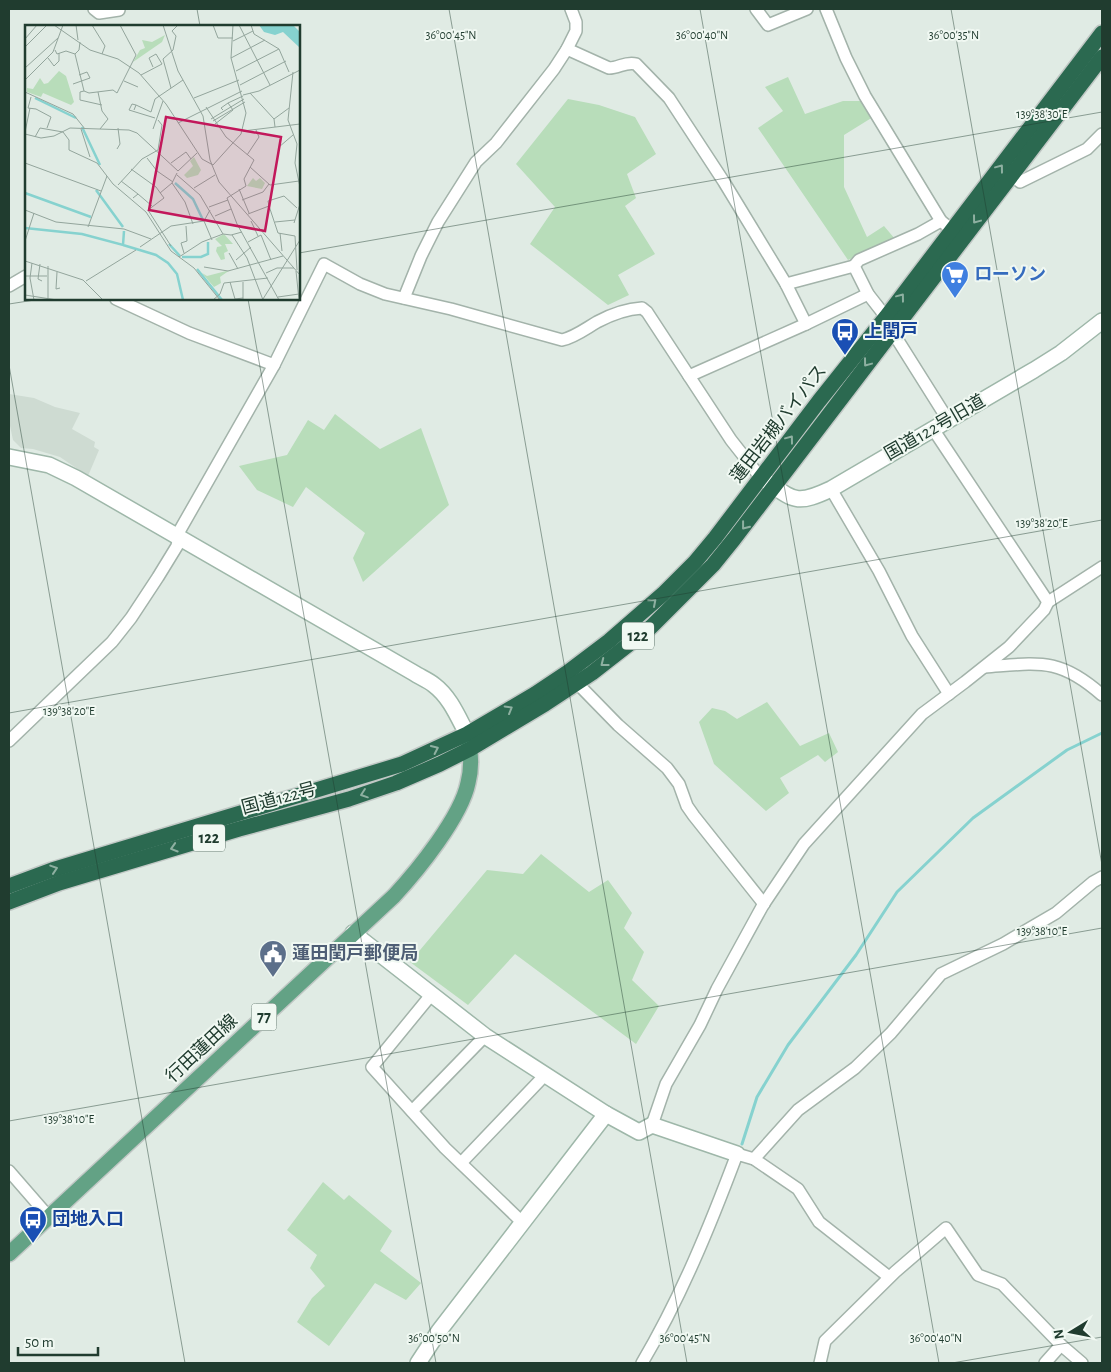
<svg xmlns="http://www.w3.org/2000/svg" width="1111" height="1372" font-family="'Alegreya Sans','Noto Sans JP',sans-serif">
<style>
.built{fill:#cedbd2}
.green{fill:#b8ddba}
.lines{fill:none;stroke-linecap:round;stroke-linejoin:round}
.stream{stroke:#86d2cf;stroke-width:3}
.street-casing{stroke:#a3b3aa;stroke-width:14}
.secondary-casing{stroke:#9eb7a9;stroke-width:18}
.primary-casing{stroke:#c1c8c5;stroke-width:18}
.highway-casing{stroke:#c1c8c5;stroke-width:18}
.street{stroke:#fff;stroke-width:11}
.secondary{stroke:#fff;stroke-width:15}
.primary{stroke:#63a285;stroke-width:15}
.highway{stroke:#2b6950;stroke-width:15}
.oneway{stroke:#8eb0a1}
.ticks{fill:none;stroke:#203c2f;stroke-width:1;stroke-opacity:0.45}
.labels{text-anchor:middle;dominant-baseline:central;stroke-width:4;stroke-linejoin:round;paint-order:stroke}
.shield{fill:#f0f8f2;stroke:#5e746a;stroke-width:1}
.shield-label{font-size:16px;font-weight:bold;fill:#203c2f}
.shop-label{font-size:18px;font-weight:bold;fill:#366cbe;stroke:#f0f8f2;text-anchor:start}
.transit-label{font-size:18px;font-weight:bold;fill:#164399;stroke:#f0f8f2;text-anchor:start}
.street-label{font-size:18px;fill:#203c2f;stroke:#f0f8f2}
.service-label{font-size:18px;font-weight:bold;fill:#4e5e75;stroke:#f0f8f2;text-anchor:start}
.inset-river{fill:none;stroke:#86d2cf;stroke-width:2.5}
.inset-road{fill:none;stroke:#93a59c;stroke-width:1}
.view{fill:#c2185b;fill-opacity:0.15;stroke:#c2185b;stroke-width:2.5}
.inset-edge{fill:none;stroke:#203c2f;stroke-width:2.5}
.ticks-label{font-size:12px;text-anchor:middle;fill:#203c2f;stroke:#f0f8f2;stroke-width:4;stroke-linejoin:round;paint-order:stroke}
</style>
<rect width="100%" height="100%" fill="#e0ebe4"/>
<polygon class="built" points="9,394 34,398 55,407 80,413 72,429 95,442 94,447 99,450 88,476 60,457 33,449 21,448 13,440 9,421"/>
<g class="green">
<polygon points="788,77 805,114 843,101 861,101 873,117 844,135 844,187 867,237 884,226 895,239 848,260 758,128 783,111 765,87"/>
<polygon points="568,99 599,105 635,117 656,154 627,174 636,198 625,206 655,254 618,275 629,295 608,305 530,244 555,207 516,164"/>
<polygon points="335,414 380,449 421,428 449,505 363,582 353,558 365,533 306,487 293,507 257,490 239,466 287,455 308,420 324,430"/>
<polygon points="767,702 800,746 829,733 838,752 825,762 818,755 780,778 789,793 766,811 714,764 699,722 712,708 725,711 737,719"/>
<polygon points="541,854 589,892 608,880 632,913 624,928 644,952 632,980 659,1006 636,1044 515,954 468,1005 410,962 487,870 523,874"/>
<polygon points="323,1182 344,1200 349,1195 392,1231 380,1251 421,1283 406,1300 375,1283 329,1346 297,1322 312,1298 325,1286 310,1268 317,1255 287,1230"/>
</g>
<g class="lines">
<polyline class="stream" points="742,1144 757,1097 788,1045 856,955 897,892 973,818 1067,750 1102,733"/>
<defs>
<g id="street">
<polyline points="94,9 99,13 119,10"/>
<polyline points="756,9 768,25 807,9"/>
<polyline points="826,9 846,58 865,96 941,221 952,230"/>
<path d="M567,49L609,68C619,68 626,61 636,64L669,98L724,182L786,284L806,324"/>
<polyline points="1011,175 1020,182 1087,149 1102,134"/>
<polyline points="786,284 854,266"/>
<polyline points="9,286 26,276"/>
<polyline points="404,298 421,256 438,222 476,162 496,143 554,69 567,49 576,31 576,22 571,9"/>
<polyline points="116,299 189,333 274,365"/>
<polyline points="886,317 868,294 854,266 859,260 918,234 941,221"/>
<polyline points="892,331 948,420"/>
<polyline points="689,376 806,324 868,294"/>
<polyline points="933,429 1048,602"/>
<polyline points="831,489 879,571 912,636 949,694"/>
<path d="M985,667C1039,663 1059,657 1102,695"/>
<polyline points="577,683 618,725 667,768 679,784 687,806 694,816 764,904"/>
<path d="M9,741L112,642L131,618L158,577L177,546L180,530L274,365L324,264L360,284L385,294L451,309L562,340C575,337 585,329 597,322C610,315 626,309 642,308L647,312L731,440L761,478"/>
<polyline points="431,995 372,1067 445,1148 522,1222"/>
<polyline points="412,1111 485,1036"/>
<polyline points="652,1125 666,1084 700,1025 717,989 763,905 804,844 922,714 965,682 1009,647 1044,610 1048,602 1102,567"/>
<polyline points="754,1159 798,1110 855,1068 891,1033 941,974 1003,944 1056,913 1093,882 1102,877"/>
<polyline points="461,1163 545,1075"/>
<polyline points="9,1171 49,1217"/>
<path d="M642,1363C681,1297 710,1226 737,1154L754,1159L798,1189L819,1222L889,1277"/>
<polyline points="820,1363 825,1341 895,1272 946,1228 978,1275 1002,1284 1061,1345 1082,1363"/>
<polyline points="1045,1363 1061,1345"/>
</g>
<g id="secondary">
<path d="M9,457L49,465L76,478L414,673C420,677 428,680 434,685C450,697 458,717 467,734"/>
<path d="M763,479C794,500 795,506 831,489L1034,370L1061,353L1102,321"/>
<polyline points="353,933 485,1036 606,1114 439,1331 418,1363"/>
<polyline points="606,1114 639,1132 652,1125 737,1154"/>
</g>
<path id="primary" d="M9,1254L394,896C418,870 461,817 468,783C472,768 471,752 468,737"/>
<g id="highway">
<polyline points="9,886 52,870 402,764 467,734 535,694 568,672 609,641 663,594 695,562 715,538 819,401 886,317 1102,33"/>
<polyline points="9,902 59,883 239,829 349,799 396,783 440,764 470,749 545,704 592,673 651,627 713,565 734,539 1102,57"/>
</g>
</defs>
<use href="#street" class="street-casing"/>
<use href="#secondary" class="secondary-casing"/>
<use href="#primary" class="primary-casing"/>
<use href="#highway" class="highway-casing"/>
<use href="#street" class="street"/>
<use href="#secondary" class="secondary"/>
<use href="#primary" class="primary"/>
<use href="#highway" class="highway"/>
</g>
<defs><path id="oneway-chevron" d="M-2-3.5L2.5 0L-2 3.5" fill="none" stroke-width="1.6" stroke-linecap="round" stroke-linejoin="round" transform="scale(1.25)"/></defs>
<g class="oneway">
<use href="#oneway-chevron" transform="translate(1000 168) rotate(-53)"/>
<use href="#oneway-chevron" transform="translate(976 220) rotate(127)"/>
<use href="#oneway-chevron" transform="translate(901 297) rotate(-53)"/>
<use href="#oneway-chevron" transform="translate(867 363) rotate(127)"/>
<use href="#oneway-chevron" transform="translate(790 439) rotate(-53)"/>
<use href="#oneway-chevron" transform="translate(745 526) rotate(128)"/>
<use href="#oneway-chevron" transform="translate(653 602) rotate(-41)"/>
<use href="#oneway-chevron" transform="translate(604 663) rotate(142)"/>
<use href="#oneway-chevron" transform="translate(509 709) rotate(-30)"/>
<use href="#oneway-chevron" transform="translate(435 749) rotate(-25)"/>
<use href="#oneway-chevron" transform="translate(364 794) rotate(161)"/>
<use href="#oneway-chevron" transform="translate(174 848) rotate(163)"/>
<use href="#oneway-chevron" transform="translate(54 869) rotate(-18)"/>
</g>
<path class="ticks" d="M197,9L200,26M449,9L687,1363M700,9L939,1363M951,9L1102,865M299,253L1102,112M248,299L436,1363M9,304L41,299M9,365L185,1363M9,713L1102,520M9,1121L1102,928M952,1363L1102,1337"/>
<defs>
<symbol id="supermarket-pin" viewBox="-11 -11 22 30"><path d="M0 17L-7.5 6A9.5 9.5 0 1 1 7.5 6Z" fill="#3f7fe0" stroke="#f0f8f2"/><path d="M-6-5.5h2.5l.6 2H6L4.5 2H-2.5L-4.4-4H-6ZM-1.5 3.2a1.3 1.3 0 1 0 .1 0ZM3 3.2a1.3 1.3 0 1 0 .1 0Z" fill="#fff"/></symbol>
<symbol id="bus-pin" viewBox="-11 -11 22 30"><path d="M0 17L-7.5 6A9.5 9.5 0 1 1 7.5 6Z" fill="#1a4fb4" stroke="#f0f8f2"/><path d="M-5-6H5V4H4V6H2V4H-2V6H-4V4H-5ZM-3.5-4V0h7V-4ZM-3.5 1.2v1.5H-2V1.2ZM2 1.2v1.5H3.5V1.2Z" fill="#fff"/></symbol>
<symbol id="civic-pin" viewBox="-11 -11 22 30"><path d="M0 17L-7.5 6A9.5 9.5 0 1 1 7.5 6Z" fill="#5c6f8a" stroke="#f0f8f2"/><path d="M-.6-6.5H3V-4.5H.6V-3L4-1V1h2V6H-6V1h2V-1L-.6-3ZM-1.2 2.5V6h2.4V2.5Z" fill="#fff"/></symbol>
</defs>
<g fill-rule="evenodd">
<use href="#supermarket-pin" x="939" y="259" width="32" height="43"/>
<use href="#bus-pin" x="829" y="316" width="32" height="43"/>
<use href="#civic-pin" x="257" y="938" width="32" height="43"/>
<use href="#bus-pin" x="17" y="1204" width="32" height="43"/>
</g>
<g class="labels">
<g class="shield">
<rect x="622" y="622.5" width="32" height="27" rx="4"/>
<rect x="193" y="824.5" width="32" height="27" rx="4"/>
<rect x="251.5" y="1003.5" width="25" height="27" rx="4"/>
</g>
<g class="shield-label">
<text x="638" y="636">122</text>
<text x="209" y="838">122</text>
<text x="264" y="1017">77</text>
</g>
<g class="shop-label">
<text x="974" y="275">ローソン</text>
</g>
<g class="transit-label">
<text x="864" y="332">上閏戸</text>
<text x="52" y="1220">団地入口</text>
</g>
<g class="street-label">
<text transform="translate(779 424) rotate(-52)">蓮田岩槻バイパス</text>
<text transform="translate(935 428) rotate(-30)">国道122号旧道</text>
<text transform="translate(279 799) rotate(-15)">国道122号</text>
<text transform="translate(202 1049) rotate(-43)">行田蓮田線</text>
</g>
<g class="service-label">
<text x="292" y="954">蓮田閏戸郵便局</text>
</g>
</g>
<g transform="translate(25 25)">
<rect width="275" height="275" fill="#e0ebe4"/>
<path d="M140,10L137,17L108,37L115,25L120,23L117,15L127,17ZM34,46L41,51L49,77L46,80L18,68L16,72L2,67V63L8,64L15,53L19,59L23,58ZM169,132L176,145L173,150L162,153L159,150L168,141L165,136ZM228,153L231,156L235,153L240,158L237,164L222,161ZM199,209L208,219H200L203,226L199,228L200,234L196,235L191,226L192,222L197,221L190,214ZM205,245L195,252L196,258L189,262L177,248L182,251Z" fill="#b8ddba"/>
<path d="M234,0H268L275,7V23L258,7L250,10L239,7Z" fill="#86d2cf"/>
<path class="inset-river" d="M10,73L51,93M57,102L75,140M150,158L168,174L178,195M71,165L98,202M0,168L66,192M0,203L57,209L98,220L99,206M144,219L155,231M98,220L131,230L143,238L152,249L158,275M157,232H176L183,229V217M172,244L197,275"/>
<path class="inset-road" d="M29,0L65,25L93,34L114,48L141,79L177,134L188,140M51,0L53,15M67,0L80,21L77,29M138,0L153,46L178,91L185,135L194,157L275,250M188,0L193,13H208M214,0L245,60M226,0L229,9L254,24L264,47M0,14L12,0M208,16L228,6M55,17L54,25L50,29L59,66L64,68L88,65L92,68L111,30L95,0M0,22L22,0M30,25L32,29L41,26L50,29M23,33L29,41L34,36V28M206,33L240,15M128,42L124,33L131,29L137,39M0,43L33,13M211,46L254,24M268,47L263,95L272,119L270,138L275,162M116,50L137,39M0,55L28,27L38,0M99,56L113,62M48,59L65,53L62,47L54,50M215,60L261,36M146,63L138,34L148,25L151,11L147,6L153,0M59,66L55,67V75L77,80M0,67L48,89L60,104M73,67L77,86L83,94L75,104M225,68L249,94L250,102M218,70L234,66L275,45M6,72L3,83L11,84L26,92L22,103M169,73L214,55M111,80L107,79L104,85L130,93M181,82L201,112L229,135L219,154L221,161L202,173L212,199L254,275M109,85L111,80L126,87L130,74L158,55M198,85L196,83L203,78L218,71M186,94L219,74M249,94L264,83M188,96L220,77M153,98L217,66M190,99L208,85L203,78M56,104L65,132M128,104L138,76M218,106L275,99M0,107L5,83M0,109L16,113L29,111L45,103L104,105L112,108L153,146L172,128M10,112L15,103L38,107L44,115V125L72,138L88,159L121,187L146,226L169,243L195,275M254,122L268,110M92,124L95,119L93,103M222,130L234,112L231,105M122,133L132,146L148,157M0,138L76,166M146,138L161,127L166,134M188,140L216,109L221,88L206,33L208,0M225,142L245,160L274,156M106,144L131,162L139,173L123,185L146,221M152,150L175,170L198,209M96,156L113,169M147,158L160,177L168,199M93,160L117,134L133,125L137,100L133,95M169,163L190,150M214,164L224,188M135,168L147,158L152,148M108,173L113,169L127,181M217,175L238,167L244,159M244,181L243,176L259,171L272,183M184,182L203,175M0,185L31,197L99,204L126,214M223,189L244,181L253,208L270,211L272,245M190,191L206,184M179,196L187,215M226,196L233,211M250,197L270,195M269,198L275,179M63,202L82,151M255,208L257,226M207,210L222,233L238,275M0,216L9,188M223,217L236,210L246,235M115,222L146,201L179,196L185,185M159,228L156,218L162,216L161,201M204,228L213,244M154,232L177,217L198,209L206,210L217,207M211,235L226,222M0,236L58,255L78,275M7,238L5,253L9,275M15,239L13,254L17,256M23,241V273M179,242L203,246L258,231M271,246L274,275M32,247L31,264L35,263M241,248L252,243H269M0,251H22M61,256L111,225M205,257L210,274L218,273M218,257V274M0,270L32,275M253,272L274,269M238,274L275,215M188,275L195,269L199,258L243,253"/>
<path class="view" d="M141,92L256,112L240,206L124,185Z"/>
<rect width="275" height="275" class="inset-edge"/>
</g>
<g class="ticks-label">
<text x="451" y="39">36°00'45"N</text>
<text x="702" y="39">36°00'40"N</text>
<text x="954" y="39">36°00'35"N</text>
<text x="1042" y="118">139°38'30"E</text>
<text x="1042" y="527">139°38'20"E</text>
<text x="69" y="715">139°38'20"E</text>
<text x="1042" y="935">139°38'10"E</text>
<text x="69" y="1123">139°38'10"E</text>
<text x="434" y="1342">36°00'50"N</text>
<text x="685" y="1342">36°00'45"N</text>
<text x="936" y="1342">36°00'40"N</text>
</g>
<rect width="1111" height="1372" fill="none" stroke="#203c2f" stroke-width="20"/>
<g transform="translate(1071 1332) rotate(260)" stroke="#f0f8f2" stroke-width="4" paint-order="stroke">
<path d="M0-4L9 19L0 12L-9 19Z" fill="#203c2f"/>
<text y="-8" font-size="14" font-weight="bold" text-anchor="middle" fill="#203c2f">N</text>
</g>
<path d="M18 1347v8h80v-8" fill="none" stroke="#203c2f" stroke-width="2.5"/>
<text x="25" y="1347" font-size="15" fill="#203c2f" stroke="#f0f8f2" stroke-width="4" paint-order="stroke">50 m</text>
</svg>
